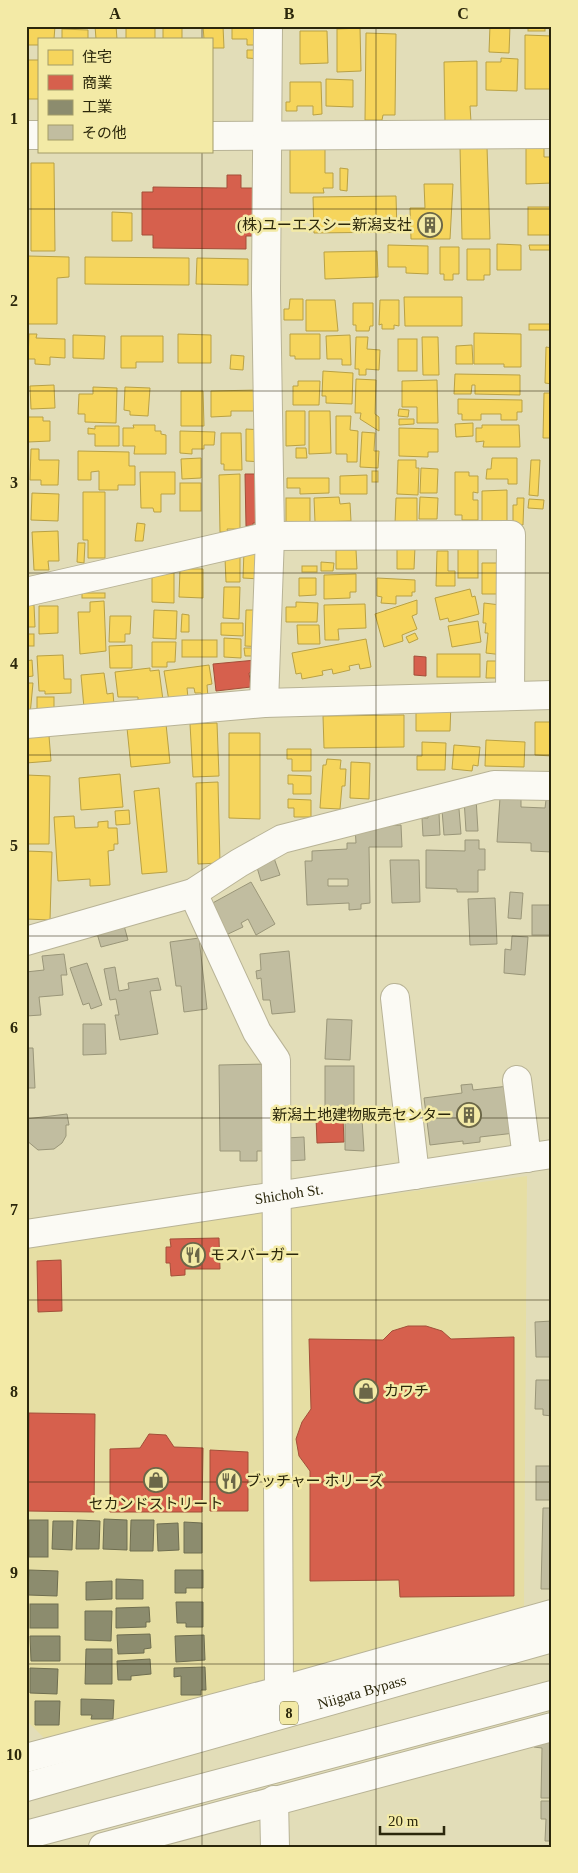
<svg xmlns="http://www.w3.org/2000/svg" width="578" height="1873" font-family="'Times New Roman','Noto Sans JP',serif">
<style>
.built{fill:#e6dea3}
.homes{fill:#f6d55c;stroke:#b9a144}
.shops{fill:#d6604d;stroke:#a34f39}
.industry{fill:#8c8c6e;stroke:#6f6e50}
.building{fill:#c1bda0;stroke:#9a9679;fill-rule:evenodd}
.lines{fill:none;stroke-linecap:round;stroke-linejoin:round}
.minor-casing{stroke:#b8b396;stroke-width:30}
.highway-casing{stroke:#b8b396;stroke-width:30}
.minor{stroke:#fbfaf4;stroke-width:28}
.highway{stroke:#fbfaf4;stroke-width:28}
.grid{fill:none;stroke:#2b270b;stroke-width:1;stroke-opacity:0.55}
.labels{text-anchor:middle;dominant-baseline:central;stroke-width:5;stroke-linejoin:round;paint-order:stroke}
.shield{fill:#f3eaa6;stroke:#67623a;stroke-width:1}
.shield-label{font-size:14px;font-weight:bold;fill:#2b270b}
.poi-label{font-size:15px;fill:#2b270b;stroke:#f3eaa6;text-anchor:start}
.street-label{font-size:15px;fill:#2b270b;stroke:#f3eaa6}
.neatline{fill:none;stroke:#2b270b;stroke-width:2}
.grid-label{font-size:16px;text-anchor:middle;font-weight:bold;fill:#2b270b}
</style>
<rect width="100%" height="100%" fill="#e2ddb8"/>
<polygon class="built" points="527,1176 524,1609 210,1696 44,1738 26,1720 26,1249 189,1221"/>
<g class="homes">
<polygon points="26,26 55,26 54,39 39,39 39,45 26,45"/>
<polygon points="95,26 116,26 117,39 96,39"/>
<rect x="126" y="26" width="29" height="13"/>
<rect x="163" y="26" width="19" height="13"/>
<polygon points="203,26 223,26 224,48 211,48 211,39 204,39"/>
<polygon points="232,26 258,26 258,45 247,45 247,39 232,39"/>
<polygon points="399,26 440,26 439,28"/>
<polygon points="490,26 510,26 509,53 489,52"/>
<rect x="528" y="26" width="17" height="5"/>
<polygon points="360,28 361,71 337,72 337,29"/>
<polygon points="62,29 88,30 88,39 62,39"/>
<polygon points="300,31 327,31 328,63 300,64"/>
<polygon points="366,33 396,34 395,115 383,115 382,120 365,120"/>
<polygon points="525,35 552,36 552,89 525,89"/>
<polygon points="247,50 261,50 260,59 247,58"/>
<polygon points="501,58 518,59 517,91 486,90 486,62 501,62"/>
<rect x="27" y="60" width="12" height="39"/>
<polygon points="477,61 477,106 470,106 471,122 445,122 444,62"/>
<polygon points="326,79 353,80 353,107 326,106"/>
<polygon points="290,82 321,82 322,114 313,115 313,106 297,106 297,111 286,111 286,102 290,102"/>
<polygon points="526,146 544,146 544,157 552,157 552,183 526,184"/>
<polygon points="460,147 487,147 490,239 462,239"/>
<polygon points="290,149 325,149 325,173 333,173 333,188 323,188 324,193 290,193"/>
<polygon points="31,163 54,163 55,251 31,251"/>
<polygon points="340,168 348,169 347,191 340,190"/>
<polygon points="424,184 453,184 450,239 411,239 410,208 425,208"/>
<polygon points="396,196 397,232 314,233 313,197"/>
<rect x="528" y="207" width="24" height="28"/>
<polygon points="112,212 132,213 132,241 112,241"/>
<polygon points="497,244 521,245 521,270 497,270"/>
<polygon points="388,245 428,246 428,274 406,273 406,267 388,267"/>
<polygon points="529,245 552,245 552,250 530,250"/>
<polygon points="440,247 459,247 459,274 453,274 453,280 444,280 444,274 440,274"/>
<polygon points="467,249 490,249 490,275 484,275 484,280 467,280"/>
<polygon points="377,251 378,277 325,279 324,252"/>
<polygon points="28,256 69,257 69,277 57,278 57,324 28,324"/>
<polygon points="85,257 189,258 189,285 85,284"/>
<polygon points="197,258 248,259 248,285 196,284"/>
<polygon points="404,297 462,297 462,326 405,326"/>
<polygon points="290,299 303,299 303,320 284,320 284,309 289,309"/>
<polygon points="306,300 335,300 338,331 306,331"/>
<polygon points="380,300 399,300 399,326 394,325 394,329 382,329 382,324 379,325"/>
<polygon points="353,303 373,303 373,326 370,326 369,331 356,331 356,325 353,325"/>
<rect x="529" y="324" width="23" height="6"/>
<polygon points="474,333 521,334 521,367 504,367 504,364 474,364"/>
<polygon points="29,334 37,334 36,338 65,339 65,358 50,357 50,365 35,364 35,359 28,359"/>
<polygon points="178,334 211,335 211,363 178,363"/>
<polygon points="290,334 320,334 320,359 295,359 295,356 290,356"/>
<polygon points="73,335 105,336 104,359 73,358"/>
<polygon points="350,335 351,365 342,365 342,359 327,359 326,336"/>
<polygon points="121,336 163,336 163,362 136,362 136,368 121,368"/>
<polygon points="356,337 368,337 367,349 380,350 379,370 366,369 366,375 359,375 359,369 355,369"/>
<polygon points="422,337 438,337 439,375 423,375"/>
<rect x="398" y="339" width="19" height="32"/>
<polygon points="472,345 473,364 456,364 456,346"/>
<polygon points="546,347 552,348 552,384 545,383"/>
<polygon points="231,355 244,356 243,370 230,369"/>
<polygon points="323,371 353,373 352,404 326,403 326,396 322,396"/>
<polygon points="455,374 520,375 520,395 475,394 475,385 472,385 471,394 454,394"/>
<polygon points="356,379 376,380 375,414 379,417 379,431 360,419 361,413 355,413"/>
<polygon points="437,380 438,423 417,423 417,407 402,407 402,381"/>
<polygon points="298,381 320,381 319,405 293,405 293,386 298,386"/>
<polygon points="54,385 55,408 31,409 30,386"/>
<polygon points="93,387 117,388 116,423 85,422 85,414 78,414 79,394 93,394"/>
<polygon points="125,387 150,388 148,416 130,415 130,411 124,410"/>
<polygon points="259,390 260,411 231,411 231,416 211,417 211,391"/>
<polygon points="181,391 203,391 204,426 181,426"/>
<polygon points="544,393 552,393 552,438 543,438"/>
<polygon points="458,399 522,400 522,412 517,412 517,420 501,420 501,414 481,414 481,420 462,420 462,414 458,414"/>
<polygon points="399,409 409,410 408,417 398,416"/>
<polygon points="286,411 305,411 305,445 286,446"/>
<polygon points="309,411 330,411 331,453 309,454"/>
<polygon points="336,416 351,416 350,430 358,431 357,462 347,462 347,454 336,454"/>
<polygon points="28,417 43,417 43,421 50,421 50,441 28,442"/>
<polygon points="399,419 414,419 414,424 399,425"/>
<polygon points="473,423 473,436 456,437 455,424"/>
<polygon points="133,425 155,425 155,431 161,431 161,434 166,435 166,454 134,454 135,446 123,446 123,428 134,428"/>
<polygon points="482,425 519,425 520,447 483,447 484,441 476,442 476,428 482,428"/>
<polygon points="95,426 119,426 119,446 95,446 95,434 88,434 88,428 95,429"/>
<polygon points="399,428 438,429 438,452 428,452 428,457 399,456"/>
<polygon points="246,429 264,430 263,462 246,461"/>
<polygon points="180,431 215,432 214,445 204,445 204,449 192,449 192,454 180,453"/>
<polygon points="362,432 375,433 374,451 379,451 378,468 360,467"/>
<polygon points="221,433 241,433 242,470 224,470 224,464 221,464"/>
<polygon points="296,448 306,448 307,458 296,458"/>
<polygon points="31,449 39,449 39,460 59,460 58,485 41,485 41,480 30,480"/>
<polygon points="78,451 129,452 129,466 135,466 135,485 118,485 118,490 99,490 99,471 91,472 91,480 78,480"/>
<polygon points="201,458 201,478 182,479 181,459"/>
<polygon points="492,458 517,458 517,484 508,484 508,479 486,479 487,469 491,469"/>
<polygon points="398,460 416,460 416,468 419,468 418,495 397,494"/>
<polygon points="531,460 540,460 538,496 529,495"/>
<polygon points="421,468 438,469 437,493 420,493"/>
<rect x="372" y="471" width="6" height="11"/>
<polygon points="140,472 175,472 175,494 161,494 161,512 154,512 153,508 141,508"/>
<polygon points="455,472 469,472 469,476 478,476 478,493 473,492 473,500 478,500 478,520 462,520 462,515 455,515"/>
<polygon points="240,474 240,529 227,529 228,532 220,532 219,475"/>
<polygon points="367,475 367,494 340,494 340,476"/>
<polygon points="287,478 329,478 329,493 300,494 300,488 287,488"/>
<rect x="180" y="483" width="21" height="28"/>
<polygon points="507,490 507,522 482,522 482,491"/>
<polygon points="83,492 105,492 105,558 88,558 88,540 83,540"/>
<polygon points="32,493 59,494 58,521 31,520"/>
<polygon points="339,497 340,504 350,503 351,521 315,522 314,498"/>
<polygon points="420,497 438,498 437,519 419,519"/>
<rect x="286" y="498" width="24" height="25"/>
<polygon points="396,498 417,498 417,525 395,524"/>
<polygon points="517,498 524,498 523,525 513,524 513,505 517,505"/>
<polygon points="529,499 544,500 543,509 528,508"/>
<polygon points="137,523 145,524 143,541 135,541"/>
<polygon points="58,531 59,561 48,561 49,570 34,570 32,532"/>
<polygon points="78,543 85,543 84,563 77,562"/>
<rect x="458" y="545" width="20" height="33"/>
<polygon points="397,547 415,547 414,569 397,569"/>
<polygon points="336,550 356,550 357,569 336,569"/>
<polygon points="244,551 261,552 260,579 243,578"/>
<polygon points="437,551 448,551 448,571 455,571 455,586 436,586"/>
<polygon points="240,557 240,582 226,582 225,558"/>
<polygon points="321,562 334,563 333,571 321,571"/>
<polygon points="482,563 508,563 507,594 482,594"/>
<rect x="302" y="566" width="15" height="6"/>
<polygon points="180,569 203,569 203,598 179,597"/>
<polygon points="159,573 174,573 174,603 152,602 152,576"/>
<polygon points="356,574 356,592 350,592 350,598 324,599 324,575"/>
<polygon points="299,578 316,578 316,595 299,596"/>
<polygon points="377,578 415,580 415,592 412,592 412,596 396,596 396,604 381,603 382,597 377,596"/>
<polygon points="224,587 240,587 239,619 223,618"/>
<polygon points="470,589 472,597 475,596 479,614 449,622 448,618 440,620 435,598"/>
<rect x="82" y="593" width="23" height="5"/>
<polygon points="417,600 417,614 412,616 417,629 402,635 403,641 384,647 375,614"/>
<polygon points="104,601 106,651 80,654 78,612 90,612 90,602"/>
<polygon points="296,602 318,603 317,622 286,622 286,607 296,607"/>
<polygon points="484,603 500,605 503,655 486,653 488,633 485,633 486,623 483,623"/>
<polygon points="365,604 366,628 338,629 339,640 325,640 324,605"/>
<polygon points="26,605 34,605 35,627 26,627"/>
<polygon points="39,606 58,606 58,633 39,634"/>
<polygon points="154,610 177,611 176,639 153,638"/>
<polygon points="246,610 265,610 265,647 245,646"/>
<polygon points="182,614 189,615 189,632 181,632"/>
<polygon points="110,616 131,616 130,634 125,634 125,642 109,642"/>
<polygon points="478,621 481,642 452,647 448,626"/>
<polygon points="221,623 243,623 243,636 221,635"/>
<polygon points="297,625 319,625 320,644 298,644"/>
<polygon points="415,633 418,639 409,643 406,637"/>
<rect x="26" y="634" width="8" height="12"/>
<polygon points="224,638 241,639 241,658 224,657"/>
<polygon points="366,639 371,667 360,669 359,664 349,666 350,670 333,674 332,669 322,671 323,675 302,679 301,673 296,674 292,653"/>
<rect x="182" y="640" width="35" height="17"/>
<polygon points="152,642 176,642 175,662 167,662 167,667 152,667"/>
<polygon points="132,645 132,668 110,668 109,646"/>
<polygon points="244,648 252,648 252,656 245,656"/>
<rect x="437" y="654" width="43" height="23"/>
<polygon points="63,655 64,679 71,679 71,693 45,694 45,691 39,691 37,656"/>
<polygon points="32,660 33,676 26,677 26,661"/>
<polygon points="487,661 497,661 497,678 486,678"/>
<polygon points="209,665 212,684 207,685 208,697 202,698 201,693 195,693 194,688 187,688 188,698 169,701 164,671"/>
<polygon points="150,668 150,671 159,670 163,700 152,702 152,699 138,700 138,697 118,697 115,672"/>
<polygon points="104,673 107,694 113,693 114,705 84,708 81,675"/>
<polygon points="26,683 33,683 30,715 26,715"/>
<rect x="37" y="697" width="17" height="17"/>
<polygon points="416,703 451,703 450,731 416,731"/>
<polygon points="404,715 404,747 324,748 323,716"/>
<polygon points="535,722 552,722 552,756 535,755"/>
<polygon points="217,723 219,776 193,777 190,724"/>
<polygon points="166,724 170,763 131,767 127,728"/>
<polygon points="229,733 260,733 260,819 229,818"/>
<polygon points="49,736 51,761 26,763 26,738"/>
<polygon points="486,740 525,742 524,767 485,766"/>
<polygon points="422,742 446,743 445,770 417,770 417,756 422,756"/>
<polygon points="454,745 480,747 478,766 473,765 472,771 452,769"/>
<polygon points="287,749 311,749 311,771 292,771 292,759 287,759"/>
<polygon points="327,759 341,760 340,769 346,769 345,786 342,786 340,809 320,808 323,765 326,765"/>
<polygon points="351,762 370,763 369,799 350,798"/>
<polygon points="120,774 123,807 81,810 79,778"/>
<polygon points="26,775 50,776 49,844 26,844"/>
<polygon points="288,775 311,776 311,794 293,794 293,784 288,784"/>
<polygon points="218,782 220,863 198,864 196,783"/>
<polygon points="159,788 167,872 142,874 134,791"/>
<polygon points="288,799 311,800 311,817 294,817 294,808 288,808"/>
<polygon points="129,810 130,824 116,825 115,811"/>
<polygon points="74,816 75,828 98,827 98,822 108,821 108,828 117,828 118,844 114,844 114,850 108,851 110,885 90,886 90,879 58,881 54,817"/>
<polygon points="26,851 52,852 50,920 26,919"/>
</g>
<g class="shops">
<polygon points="227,175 241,175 241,188 254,188 253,236 246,236 246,249 153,248 153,235 142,235 142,192 153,192 153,187 227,188"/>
<polygon points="245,474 265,474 266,523 253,523 253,526 246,526"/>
<polygon points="414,656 426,657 426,676 414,675"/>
<polygon points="256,660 257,672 249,673 251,687 216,691 213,664"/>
<polygon points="343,1117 344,1142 317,1143 316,1118"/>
<polygon points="219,1238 220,1269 185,1269 185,1275 171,1276 170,1263 166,1263 166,1247 171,1247 170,1239"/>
<polygon points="61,1260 62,1311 38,1312 37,1261"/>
<polygon points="408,1326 426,1326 442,1331 451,1339 514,1337 514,1596 400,1597 399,1580 310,1581 310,1471 299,1456 296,1439 302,1422 311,1409 309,1339 383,1340 392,1331"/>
<polygon points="29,1413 95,1414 94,1512 28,1511"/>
<polygon points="149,1434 166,1435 174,1447 203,1448 202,1512 110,1512 110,1449 140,1448"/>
<polygon points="210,1450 248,1452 248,1511 210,1511"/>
</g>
<g class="industry">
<polygon points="104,1519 127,1520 127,1550 103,1549"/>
<rect x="29" y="1520" width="19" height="37"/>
<polygon points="77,1520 100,1521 99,1549 76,1549"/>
<polygon points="131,1520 154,1520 153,1551 130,1551"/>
<polygon points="53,1521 73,1521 72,1550 52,1549"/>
<polygon points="184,1522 202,1523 202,1553 184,1553"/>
<polygon points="178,1523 179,1550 158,1551 157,1524"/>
<polygon points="29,1570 58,1571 57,1596 28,1595"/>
<polygon points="175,1570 203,1570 203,1588 186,1588 186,1593 175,1593"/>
<polygon points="116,1579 143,1580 143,1599 116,1599"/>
<polygon points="112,1581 112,1599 86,1600 86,1582"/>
<polygon points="176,1602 203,1602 203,1627 186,1627 186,1623 177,1623"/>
<rect x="30" y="1604" width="28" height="24"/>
<polygon points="149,1607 150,1622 146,1622 146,1627 116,1628 116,1608"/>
<polygon points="85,1611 112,1611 111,1641 85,1640"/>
<polygon points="150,1634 151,1648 144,1649 144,1653 118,1654 117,1635"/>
<polygon points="204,1635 205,1660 176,1662 175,1636"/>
<polygon points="30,1636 60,1636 60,1661 31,1661"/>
<polygon points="86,1649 112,1649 112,1684 85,1684"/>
<polygon points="150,1659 151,1674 131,1676 131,1680 118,1680 117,1661"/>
<polygon points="205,1667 206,1690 201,1690 201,1695 181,1695 181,1676 174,1677 174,1668"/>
<polygon points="30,1668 58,1669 57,1694 30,1693"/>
<polygon points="81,1699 114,1700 113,1719 91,1719 92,1715 81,1715"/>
<polygon points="35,1701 60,1701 59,1725 35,1725"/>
</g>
<g class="building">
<polygon points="476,798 478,831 466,831 464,799"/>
<polygon points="500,798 521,799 521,807 545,808 546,800 552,800 552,852 531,851 531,843 497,842"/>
<polygon points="459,809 461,834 444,835 442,810"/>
<polygon points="439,813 440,835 423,836 422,818 428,818 428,814"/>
<path d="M401,825L402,847H369L370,903L361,904V909L349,910V903L307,905L305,861H312V851L347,849V843H356L355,827ZM328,879H348V886H328Z"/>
<polygon points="465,840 479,840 479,849 485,849 485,870 478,870 478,892 457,892 457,889 426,888 426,850 465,851"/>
<polygon points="274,858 280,875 261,881 256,864"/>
<polygon points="390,860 419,860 420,902 392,903"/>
<polygon points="251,882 275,924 256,935 248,919 241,923 243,927 226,935 209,905"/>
<polygon points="510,892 523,893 521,919 508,918"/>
<polygon points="495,898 497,944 470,945 468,899"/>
<rect x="532" y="905" width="20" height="30"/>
<polygon points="123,922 128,940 101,947 96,930"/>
<polygon points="512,936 528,937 525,975 504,973 505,949 511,950"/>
<polygon points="199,938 207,1009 184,1012 181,986 176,986 170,942"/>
<polygon points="289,951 295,1012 272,1014 270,1000 263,1000 261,978 257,979 256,971 261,970 260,954"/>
<polygon points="64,954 67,975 61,975 63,995 39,997 41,1015 26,1016 26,972 44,970 42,956"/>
<polygon points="87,963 102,1005 91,1009 89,1003 83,1005 70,968"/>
<polygon points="115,967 119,991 129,989 128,983 158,978 161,990 150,991 158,1034 120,1040 115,1015 119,1015 116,999 110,1000 104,969"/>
<polygon points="327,1019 352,1020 350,1060 325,1059"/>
<polygon points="83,1024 105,1024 106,1054 83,1055"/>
<polygon points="26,1048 33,1048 35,1088 26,1088"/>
<polygon points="266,1064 268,1151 257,1151 257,1161 240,1161 240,1151 220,1151 219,1065"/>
<rect x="325" y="1066" width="29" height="43"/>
<polygon points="472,1084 473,1090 509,1086 515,1133 480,1137 480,1142 463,1144 463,1141 430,1145 424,1098 462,1093 461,1085"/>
<polygon points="67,1114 69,1125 66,1125 66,1136 62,1143 54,1149 38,1150 26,1140 26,1119"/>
<polygon points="345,1119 362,1119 364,1151 345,1150"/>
<polygon points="304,1137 305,1160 287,1161 286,1138"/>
<polygon points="552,1321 552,1357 536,1357 535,1322"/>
<polygon points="536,1380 552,1380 552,1416 543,1415 543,1409 535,1409"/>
<rect x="536" y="1466" width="16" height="34"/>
<polygon points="543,1508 552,1508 552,1589 541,1589"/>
<polygon points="552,1738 552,1798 541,1798 542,1748 534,1747 535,1742"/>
<polygon points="541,1801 552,1801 552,1841 545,1841 546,1819 541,1819"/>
</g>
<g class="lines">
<defs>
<g id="minor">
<polyline points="26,135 39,135"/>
<polyline points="211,136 552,134"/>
<polyline points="26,592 270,536 511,535 510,695"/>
<polyline points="264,703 270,536 266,290 268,26"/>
<polyline points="26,724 264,703 552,695"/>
<polyline points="193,893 257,1032 276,1060 279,1691"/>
<polyline points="26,941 193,893 239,863 282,839 494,785 552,786"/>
<polyline points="395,998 415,1175"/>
<polyline points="517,1080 527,1158"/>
<path id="s1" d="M26,1234L552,1154"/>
<polyline points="26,1758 279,1691 552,1614"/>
<polyline points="274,1800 275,1847"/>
<polyline points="103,1847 552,1727"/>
</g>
<g id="highway">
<path id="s2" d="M26,1787L552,1638"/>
<polyline points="26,1835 552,1695"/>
</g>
</defs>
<use href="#minor" class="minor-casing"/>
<use href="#highway" class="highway-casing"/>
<use href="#minor" class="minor"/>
<use href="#highway" class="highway"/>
</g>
<path class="grid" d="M202,26V39M376,26V1847M202,151V1847M26,209H552M26,391H552M26,573H552M26,755H552M26,936H552M26,1118H552M26,1300H552M26,1482H552M26,1664H552"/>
<defs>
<symbol id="building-ring" viewBox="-11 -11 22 22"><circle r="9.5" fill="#f3eaa6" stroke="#6b6748" stroke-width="1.5"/><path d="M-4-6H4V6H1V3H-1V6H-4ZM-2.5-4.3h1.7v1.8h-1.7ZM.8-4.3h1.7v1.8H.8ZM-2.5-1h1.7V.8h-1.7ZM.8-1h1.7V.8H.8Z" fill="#6b6748"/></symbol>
<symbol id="restaurant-ring" viewBox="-11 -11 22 22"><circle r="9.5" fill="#f3eaa6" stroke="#6b6748" stroke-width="1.5"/><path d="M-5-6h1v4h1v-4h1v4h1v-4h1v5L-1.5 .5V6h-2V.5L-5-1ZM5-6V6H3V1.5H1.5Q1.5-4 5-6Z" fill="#6b6748"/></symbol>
<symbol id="shop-ring" viewBox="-11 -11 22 22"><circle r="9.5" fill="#f3eaa6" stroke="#6b6748" stroke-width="1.5"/><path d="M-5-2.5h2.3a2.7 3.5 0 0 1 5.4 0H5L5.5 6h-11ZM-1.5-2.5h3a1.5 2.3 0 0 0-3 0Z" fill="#6b6748"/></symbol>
</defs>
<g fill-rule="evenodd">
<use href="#building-ring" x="416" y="211" width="28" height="28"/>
<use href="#building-ring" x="455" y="1101" width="28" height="28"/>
<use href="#restaurant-ring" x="179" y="1241" width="28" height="28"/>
<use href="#shop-ring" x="352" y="1377" width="28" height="28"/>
<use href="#shop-ring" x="142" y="1466" width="28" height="28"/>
<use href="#restaurant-ring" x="215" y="1467" width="28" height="28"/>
</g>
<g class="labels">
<rect class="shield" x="280" y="1701.5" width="18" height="23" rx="4"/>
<g class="shield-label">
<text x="289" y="1713">8</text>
</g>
<g class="poi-label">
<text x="412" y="225" text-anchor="end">(株)ユーエスシー新潟支社</text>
<text x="452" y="1115" text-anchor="end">新潟土地建物販売センター</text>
<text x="210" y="1255">モスバーガー</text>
<text x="384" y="1391">カワチ</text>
<text x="246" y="1481">ブッチャー ホリーズ</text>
<text x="156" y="1504" text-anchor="middle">セカンドストリート</text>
</g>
<g class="street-label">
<text stroke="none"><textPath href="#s1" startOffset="266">Shichoh St.</textPath></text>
<text stroke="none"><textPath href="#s2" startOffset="349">Niigata Bypass</textPath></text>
</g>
</g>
<rect width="578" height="1873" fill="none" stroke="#f3eaa6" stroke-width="55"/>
<rect x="38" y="38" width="175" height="115" fill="#f3eaa6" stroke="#a39c68"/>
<rect x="48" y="50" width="25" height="15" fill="#f6d55c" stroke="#a39c68"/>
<text x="82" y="62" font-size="15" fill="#2b270b">住宅</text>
<rect x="48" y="75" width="25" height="15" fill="#d6604d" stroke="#a39c68"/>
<text x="82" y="88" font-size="15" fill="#2b270b">商業</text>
<rect x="48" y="100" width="25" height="15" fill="#8c8c6e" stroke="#a39c68"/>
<text x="82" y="112" font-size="15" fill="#2b270b">工業</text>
<rect x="48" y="125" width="25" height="15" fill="#c1bda0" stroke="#a39c68"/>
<text x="82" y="138" font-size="15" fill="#2b270b">その他</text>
<path d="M380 1826v8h64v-8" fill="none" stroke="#2b270b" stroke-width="2.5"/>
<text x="388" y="1826" font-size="15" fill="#2b270b" stroke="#f3eaa6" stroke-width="4" paint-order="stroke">20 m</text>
<rect x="28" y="28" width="522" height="1818" class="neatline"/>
<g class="grid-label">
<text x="115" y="19">A</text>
<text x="289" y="19">B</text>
<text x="463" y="19">C</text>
<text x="14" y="124">1</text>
<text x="14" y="306">2</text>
<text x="14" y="488">3</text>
<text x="14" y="669">4</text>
<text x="14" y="851">5</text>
<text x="14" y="1033">6</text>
<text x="14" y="1215">7</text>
<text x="14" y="1397">8</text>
<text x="14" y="1578">9</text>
<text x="14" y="1760">10</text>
</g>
</svg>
